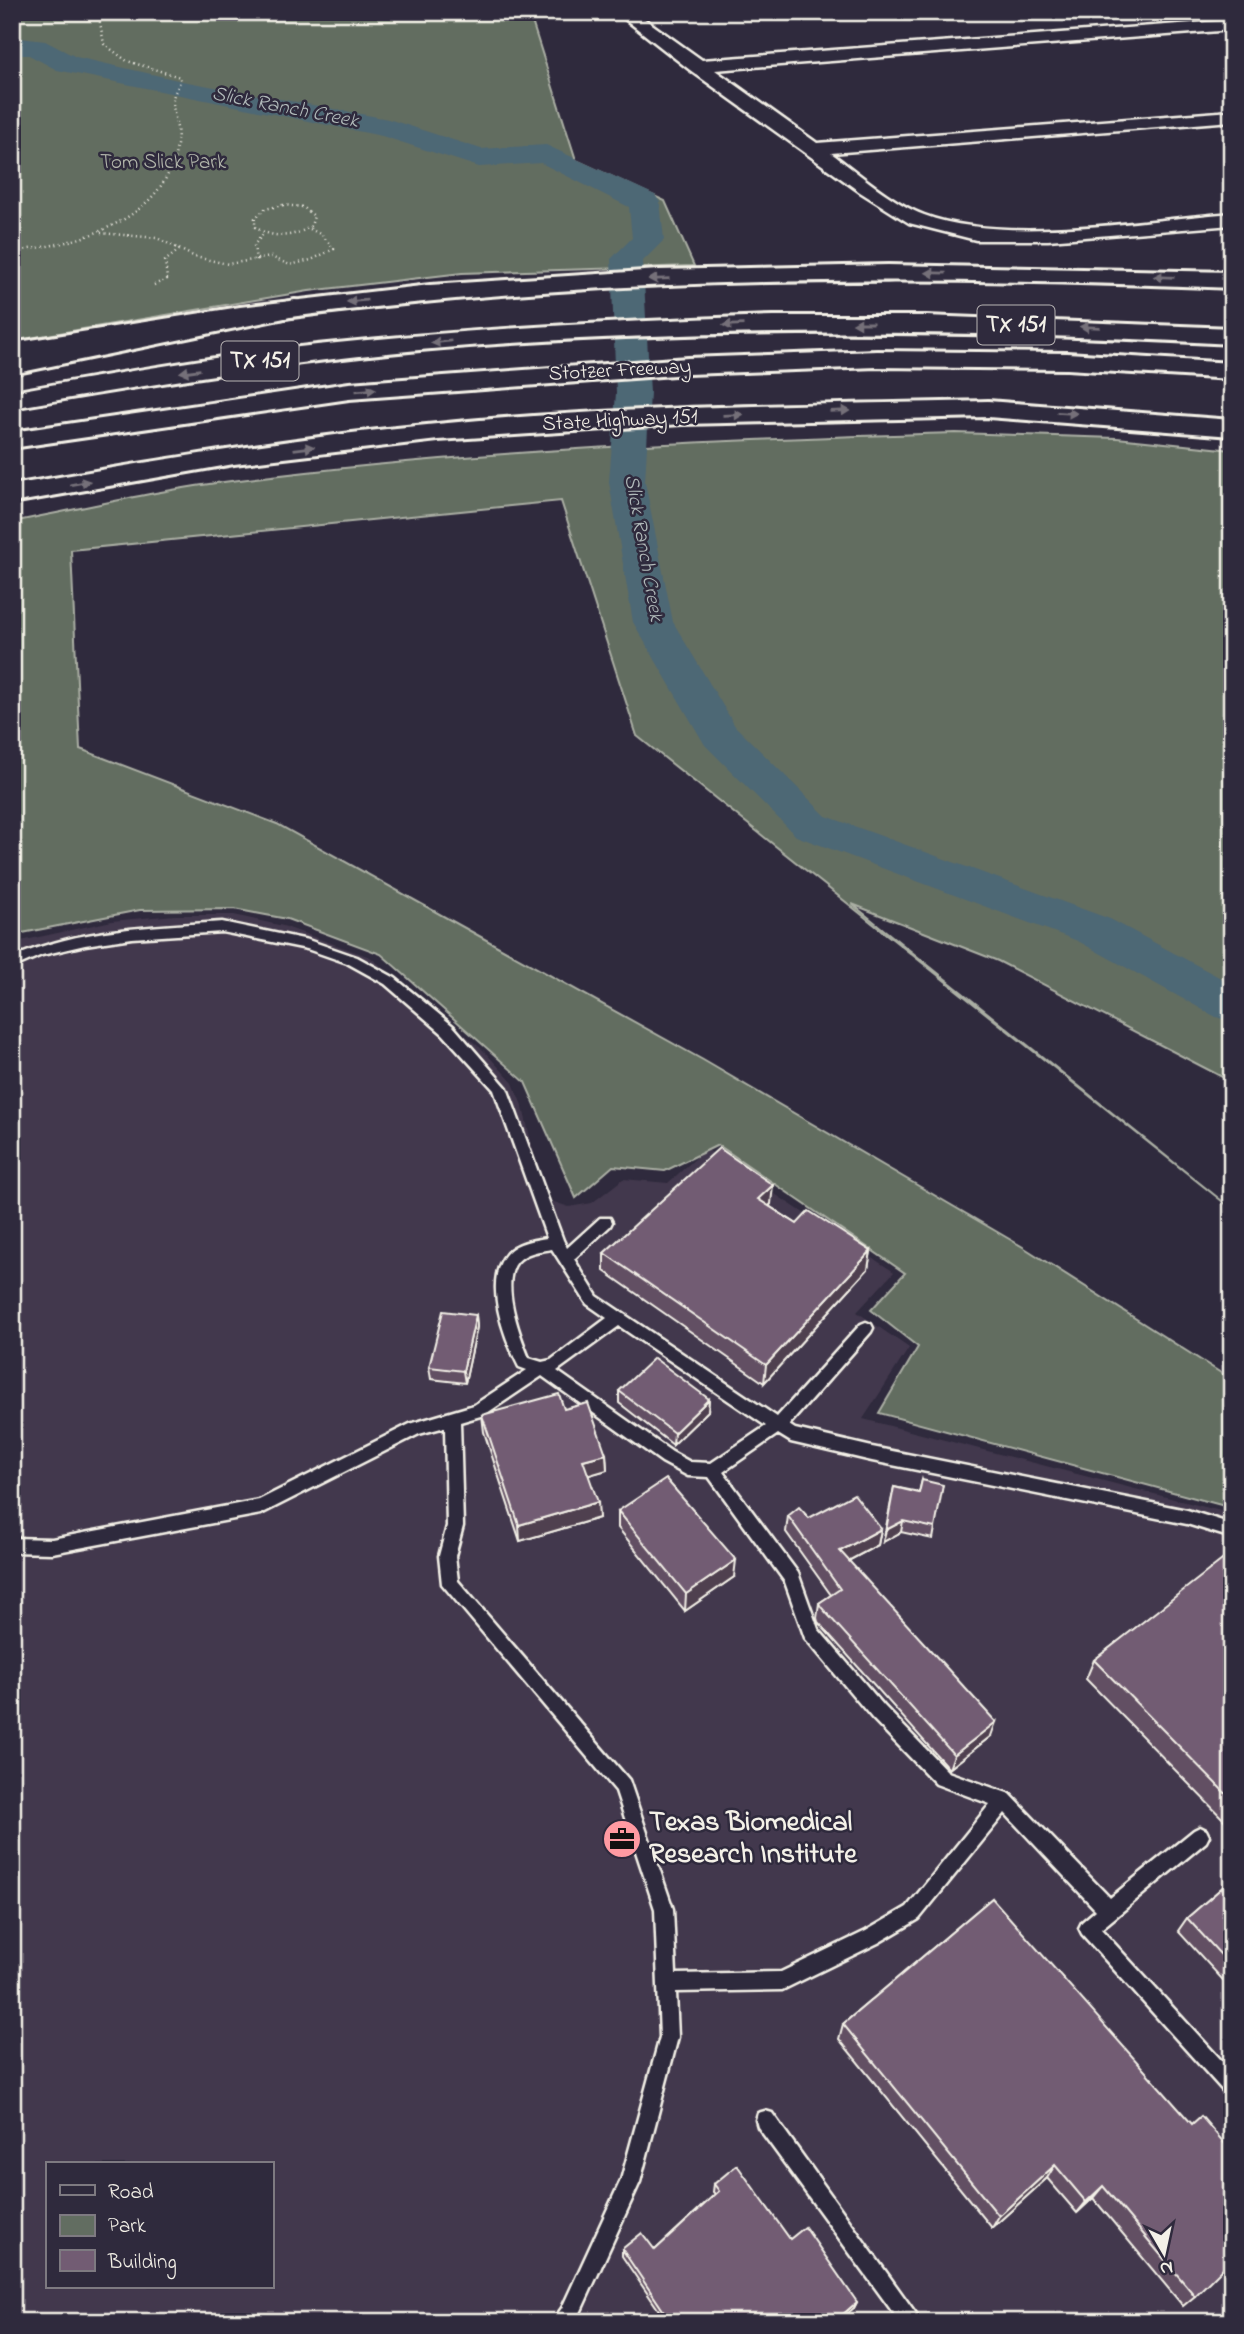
<svg xmlns="http://www.w3.org/2000/svg" width="1244" height="2334" font-family="'Indie Flower',sans-serif">
<style>
.built{fill:#43394d;fill-rule:evenodd}
.green{fill:#626d61;stroke:#abafa4;stroke-width:2}
.lines{fill:none;stroke-linecap:round;stroke-linejoin:round}
.river{fill:#4d6775;fill-rule:evenodd}
.service-casing{stroke:#f4f1e8;stroke-width:5}
.minor-casing{stroke:#f4f1e8;stroke-width:5}
.secondary-casing{stroke:#f4f1e8;stroke-width:6}
.motorway-casing{stroke:#f4f1e8;stroke-width:6}
.path{stroke:#f4f1e8;stroke-width:2.5;stroke-dasharray:1 3.5;stroke-linecap:butt}
.service{fill:#2f2a3d;fill-rule:evenodd}
.minor{fill:#2f2a3d;fill-rule:evenodd}
.secondary{fill:#2f2a3d;fill-rule:evenodd}
.motorway{fill:#2f2a3d;fill-rule:evenodd}
.wall{fill:#624f63;stroke:#f4f1e8;stroke-width:2}
.shaded-wall{fill:#504050;stroke:#f4f1e8;stroke-width:2}
.building{fill:#725c73;stroke:#f4f1e8;stroke-width:2}
.oneway{fill:#747079}
.labels{text-anchor:middle;dominant-baseline:central;stroke-width:5;stroke-linejoin:round;paint-order:stroke}
.far-water-label{font-size:21px;font-style:italic;fill:#b1baba;stroke:#2f2a3d}
.far-park-label{font-size:21px;fill:#b2b6ab;stroke:#2f2a3d}
.far-street-label{font-size:21px;fill:#f4f1e8;stroke:#2f2a3d}
.shield{fill:#2f2a3d;stroke:#b9b5b5;stroke-width:2}
.shield-label{font-size:23px;font-weight:bold;fill:#f4f1e8}
.near-poi-label{font-size:28px;font-weight:bold;fill:#f4f1e8;stroke:#2f2a3d;text-anchor:start}
</style>
<rect width="100%" height="100%" fill="#2f2a3d"/>
<filter id="ink" filterUnits="userSpaceOnUse"><feTurbulence type="fractalNoise" baseFrequency=".0143" numOctaves="2"/><feDisplacementMap in="SourceGraphic" scale="14" xChannelSelector="R" yChannelSelector="G"/><feConvolveMatrix kernelMatrix="1 2 1 2 8 2 1 2 1" color-interpolation-filters="sRGB"/></filter>
<g filter="url(#ink)">
<path class="built" d="M175,915H234L283,926L370,957L483,1050L513,1083L523,1108L545,1199L569,1207L592,1203L623,1179L668,1183L706,1149L894,1272L857,1312L909,1348L863,1419L1232,1514V2322H12V943L112,921ZM47,2164H271V2287H47Z"/>
<g class="green">
<polygon points="12,12 529,12 576,160 665,201 694,266 462,273 309,291 12,341"/>
<path d="M956,433L1117,438L1232,450V1082L998,961L852,904L1232,1209L637,736L561,501L71,550L80,749L277,824L703,1060L1023,1247L1232,1380V1508L879,1413L918,1347L871,1310L905,1273L718,1145L665,1171L613,1166L576,1198L525,1082L381,954L287,919L234,909L140,910L12,935V522C85,508 158,490 231,481C472,450 714,440 956,433Z"/>
</g>
<g class="lines">
<polygon class="river" points="12,37 45,41 76,57 182,81 388,119 481,149 546,145 655,195 660,202 664,240 643,261 650,393 645,482 673,622 735,726 826,816 1110,919 1232,984 1232,1022 1216,1017 1078,941 796,836 705,745 633,622 609,482 616,393 611,259 632,238 629,207 541,163 479,167 382,136 57,70 29,55 12,55"/>
<defs>
<g id="service">
<path d="M222,922L308,940L357,957L395,978L453,1026L507,1088L563,1240L567,1248L600,1218H610L612,1222L610,1226L574,1259L597,1296L777,1417L861,1324L866,1322L871,1324L873,1328L871,1332L789,1425L795,1429L872,1447L1187,1510L1232,1524V1538L1187,1524L872,1461L791,1442L778,1434L723,1472L798,1573L818,1629L884,1706L948,1772L1010,1794L1110,1898L1194,1830L1200,1827L1206,1830L1209,1836L1206,1842L1101,1929L1232,2072V2095L1225,2093L1082,1934L1079,1928L1082,1922L1096,1910L1005,1813L919,1919L878,1943L782,1990L676,1992L678,2037L640,2182L576,2322H552L562,2308L621,2180L660,2037L655,1909L616,1791L442,1584L439,1556L447,1526L445,1427L419,1434L261,1514L52,1553L12,1552V1538L52,1539L259,1500L410,1424L474,1405L527,1370L519,1367C505,1339 482,1281 507,1253C517,1242 534,1240 547,1238L494,1090L443,1034L385,984L347,963L307,949L222,932L132,938L85,945L42,955L12,968V958C78,928 151,927 222,922ZM552,1249L587,1304L607,1318L551,1360L542,1362L529,1358C520,1336 500,1283 517,1262C526,1252 540,1251 552,1249ZM619,1326L766,1426L711,1463L690,1462L672,1452L557,1371ZM542,1376L662,1462L688,1476L709,1477L785,1582L805,1638L872,1718L936,1784L990,1804L907,1907L866,1931L781,1972L676,1974L673,1909L629,1780L458,1581L455,1556L463,1526L460,1422L484,1415Z"/>
<polygon points="765,2111 772,2113 922,2322 900,2322 758,2127 756,2120 758,2113"/>
<polygon points="1232,2310 1232,2322 1220,2322 1223,2315"/>
</g>
<path id="minor" d="M616,12H635L702,60L1232,20V30L715,70L817,143L1232,111V121L831,153C858,173 894,204 924,215C1004,245 1145,220 1232,213V225L1048,240H976L909,223L860,192L690,70Z"/>
<g id="secondary">
<path d="M888,265L1232,272V288C1002,279 772,276 543,292C365,304 189,329 12,359V343L240,307L430,285L659,270Z"/>
<path d="M988,401L1232,420V436L988,417L682,424L438,440L234,464L12,503V485C154,461 294,437 437,424C620,406 804,405 988,401Z"/>
</g>
<g id="motorway">
<polygon points="295,300 304,302 308,308 304,314 12,374 12,358"/>
<path d="M773,316H926L1232,328V344C977,330 724,327 469,346C316,357 164,382 12,408V392C113,374 215,356 317,345C469,329 620,321 773,316Z"/>
<polygon points="877,351 1067,353 1232,363 1232,379 1067,369 877,367 688,374 349,399 12,448 12,432 349,383 688,358"/>
</g>
</defs>
<use href="#service" class="service-casing"/>
<use href="#minor" class="minor-casing"/>
<use href="#secondary" class="secondary-casing"/>
<use href="#motorway" class="motorway-casing"/>
<g class="path">
<polyline points="242,12 270,19 275,12"/>
<path d="M283,205L303,207L314,216L311,226C293,238 273,239 255,227V218L265,209Z"/>
<polyline points="101,233 157,238 195,257 228,264 271,257 290,265 311,260 334,249 322,235 308,228"/>
<path d="M12,251C77,245 166,221 177,145C180,129 173,117 173,102C172,92 181,87 180,77L127,61L104,44L99,17L95,12"/>
<polyline points="256,260 254,245 264,233"/>
<polyline points="154,285 167,279 165,261 179,250"/>
</g>
<use href="#service" class="service"/>
<use href="#minor" class="minor"/>
<use href="#secondary" class="secondary"/>
<use href="#motorway" class="motorway"/>
</g>
<g class="wall">
<polygon points="771,1204 769,1206 797,1224 871,1251 868,1269 764,1383 604,1271 604,1253"/>
<polygon points="476,1315 477,1327 465,1383 431,1379 429,1367"/>
<polygon points="619,1391 709,1399 708,1411 673,1445 619,1403"/>
<polygon points="482,1415 606,1454 607,1470 588,1475 599,1518 520,1541 484,1432"/>
<polygon points="922,1480 935,1528 933,1539 901,1532 883,1542 894,1487 919,1492"/>
<polygon points="618,1511 734,1577 685,1611 618,1528"/>
<polygon points="788,1516 809,1518 881,1529 878,1545 848,1561 991,1736 949,1769 818,1622 817,1618 819,1603 831,1595 786,1532"/>
<polygon points="1232,1554 1232,1828 1086,1679 1094,1660"/>
<polygon points="1232,1879 1232,1990 1178,1931 1187,1918"/>
<polygon points="992,1898 1195,2296 1183,2306 1093,2198 1077,2213 1047,2178 992,2228 839,2039 843,2024"/>
<polygon points="714,2184 790,2239 857,2302 854,2308 662,2315 622,2256 622,2249 655,2250 715,2194 713,2192"/>
</g>
<g class="shaded-wall">
<polygon points="773,1185 771,1204 757,1218 758,1199"/>
<polygon points="871,1251 868,1269 764,1383 766,1365"/>
<polygon points="476,1315 477,1327 465,1383 463,1371"/>
<polygon points="709,1399 708,1411 673,1445 674,1433"/>
<polygon points="606,1454 607,1470 583,1477 583,1460"/>
<polygon points="598,1502 599,1518 520,1541 519,1525"/>
<polygon points="903,1521 901,1532 883,1542 886,1530"/>
<polygon points="881,1529 878,1545 837,1567 840,1551"/>
<polygon points="736,1560 734,1577 685,1611 686,1594"/>
<polygon points="996,1722 991,1736 949,1769 954,1755"/>
<polygon points="1055,2165 1047,2178 992,2228 999,2216"/>
<polygon points="1103,2186 1093,2198 1077,2213 1086,2202"/>
<polygon points="857,2302 854,2308 838,2322 834,2322"/>
</g>
<g class="building">
<polygon points="719,1148 773,1185 758,1199 797,1224 809,1211 871,1251 766,1365 604,1253"/>
<polygon points="443,1311 476,1315 463,1371 429,1367"/>
<polygon points="654,1358 709,1399 674,1433 619,1391"/>
<polygon points="559,1394 564,1409 588,1403 606,1454 583,1460 598,1502 519,1525 482,1415"/>
<polygon points="666,1479 736,1560 686,1594 618,1511"/>
<polygon points="922,1480 943,1485 935,1528 903,1521 886,1530 894,1487 919,1493"/>
<polygon points="854,1494 881,1529 840,1551 996,1722 954,1755 821,1607 819,1603 840,1589 788,1516 799,1507 809,1518"/>
<polygon points="1231,1553 1232,1554 1232,1800 1094,1660"/>
<polygon points="1232,1879 1232,1967 1187,1918"/>
<polygon points="992,1898 1192,2124 1201,2116 1232,2152 1232,2259 1195,2296 1103,2186 1086,2202 1055,2165 999,2216 843,2024"/>
<polygon points="737,2165 790,2239 805,2227 857,2302 834,2322 654,2321 665,2313 622,2249 642,2233 655,2250 719,2191 714,2184"/>
</g>
<defs><path id="oneway-solid" d="M-6-.8H1V-3.2L6.5 0L1 3.2V.8H-6Z" transform="scale(1.75)"/></defs>
<g class="oneway">
<use href="#oneway-solid" transform="translate(936 273) rotate(-179)"/>
<use href="#oneway-solid" transform="translate(1164 277) rotate(-178)"/>
<use href="#oneway-solid" transform="translate(659 279) rotate(178)"/>
<use href="#oneway-solid" transform="translate(357 301) rotate(175)"/>
<use href="#oneway-solid" transform="translate(863 323) rotate(-180)"/>
<use href="#oneway-solid" transform="translate(733 325) rotate(178)"/>
<use href="#oneway-solid" transform="translate(1090 327) rotate(-178)"/>
<use href="#oneway-solid" transform="translate(441 342) rotate(174)"/>
<use href="#oneway-solid" transform="translate(190 371) rotate(172)"/>
<use href="#oneway-solid" transform="translate(366 390) rotate(-5)"/>
<use href="#oneway-solid" transform="translate(840 411) rotate(-2)"/>
<use href="#oneway-solid" transform="translate(1067 413) rotate(3)"/>
<use href="#oneway-solid" transform="translate(733 415) rotate(-2)"/>
<use href="#oneway-solid" transform="translate(304 448) rotate(-7)"/>
<use href="#oneway-solid" transform="translate(80 483) rotate(-10)"/>
</g>
</g>
<defs>
<symbol id="office-disc" viewBox="-11 -11 22 22"><circle r="9.5" fill="#ff9aa2" stroke="#2f2a3d"/><path d="M-6-3h4V-5.5h4V-3h4V5H-6ZM-1-4.5V-3h2v-1.5ZM-6 0V1H6V0Z" fill="#111"/></symbol>
</defs>
<g fill-rule="evenodd">
<use href="#office-disc" x="600" y="1817" width="44" height="44"/>
</g>
<g class="labels">
<g class="far-water-label">
<text transform="translate(285 108) rotate(11)">Slick Ranch Creek</text>
<text transform="translate(643 548) rotate(80)">Slick Ranch Creek</text>
</g>
<g class="far-park-label">
<text x="163" y="163">Tom Slick Park</text>
</g>
<g class="far-street-label">
<text transform="translate(620 371) rotate(-3)">Stotzer Freeway</text>
<text transform="translate(620 421) rotate(-3)">State Highway 151</text>
</g>
<g class="shield">
<rect x="977.5" y="305.5" width="77" height="39" rx="5"/>
<rect x="221.5" y="341.5" width="77" height="39" rx="5"/>
</g>
<g class="shield-label">
<text x="1016" y="325">TX 151</text>
<text x="260" y="361">TX 151</text>
</g>
<g class="near-poi-label">
<text x="649" y="1823">Texas Biomedical<tspan x="649" dy="32">Research Institute</tspan></text>
</g>
</g>
<rect width="1244" height="2334" fill="none" stroke="#2f2a3d" stroke-width="42"/>
<rect x="21" y="21" width="1202" height="2292" fill="none" stroke="#f4f1e8" stroke-width="2.5" filter="url(#ink)"/>
<rect x="46" y="2162" width="228" height="126" fill="#2f2a3d" stroke="#7e7a81" stroke-width="2"/>
<rect x="60" y="2185" width="35" height="10" fill="#2f2a3d" stroke="#7e7a81" stroke-width="2"/>
<text x="108" y="2198" font-size="21" fill="#f4f1e8">Road</text>
<rect x="60" y="2215" width="35" height="21" fill="#626d61" stroke="#7e7a81" stroke-width="2"/>
<text x="108" y="2232" font-size="21" fill="#f4f1e8">Park</text>
<rect x="60" y="2250" width="35" height="21" fill="#725c73" stroke="#7e7a81" stroke-width="2"/>
<text x="108" y="2268" font-size="21" fill="#f4f1e8">Building</text>
<g transform="translate(1164 2253) rotate(171)" stroke="#2f2a3d" stroke-width="5" paint-order="stroke">
<path d="M0-5L12 26L0 18L-12 26Z" fill="#f4f1e8"/>
<text y="-10" font-size="19" font-weight="bold" text-anchor="middle" fill="#f4f1e8">N</text>
</g>
</svg>
